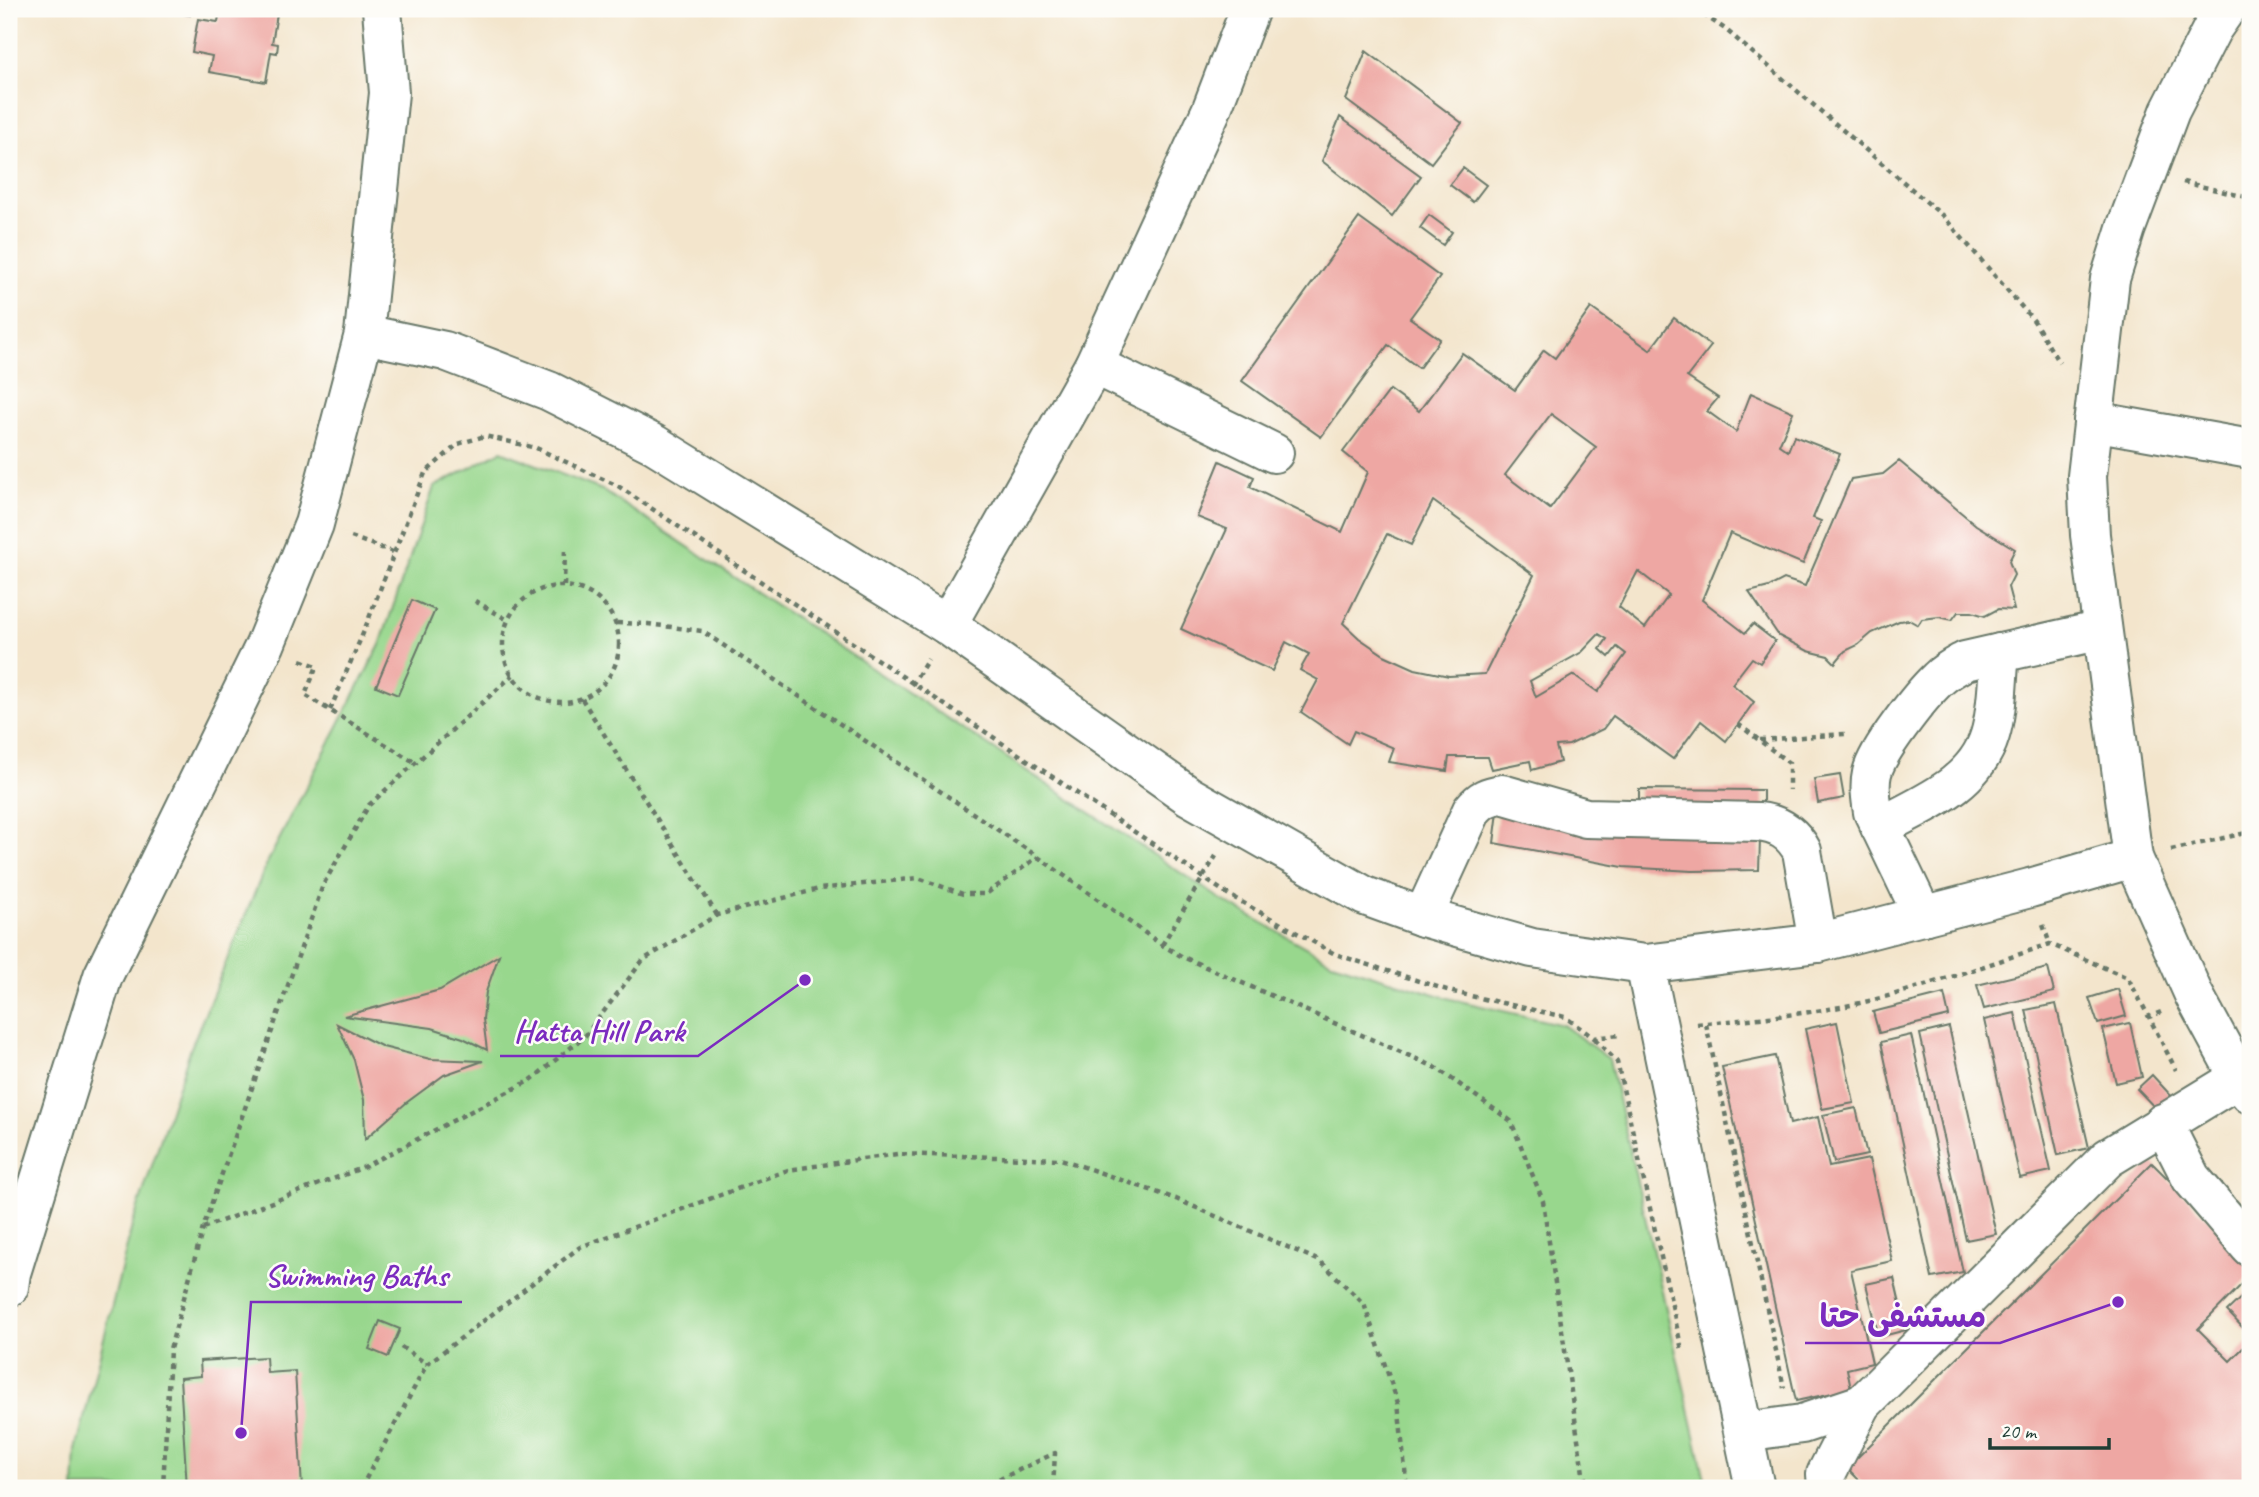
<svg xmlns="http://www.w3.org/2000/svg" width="2259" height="1497" font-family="Caveat,'Playpen Sans Arabic',sans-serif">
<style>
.green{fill:#98d78d;stroke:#5c8a60;stroke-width:2}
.building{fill:#eea7a3;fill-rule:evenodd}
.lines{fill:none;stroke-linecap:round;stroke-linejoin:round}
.minor-casing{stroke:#697869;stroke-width:42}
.path{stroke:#697869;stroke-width:4.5;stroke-dasharray:5 5;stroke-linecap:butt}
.minor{stroke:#fff;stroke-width:38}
.leader{fill:none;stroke:#7b2cbf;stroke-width:2.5}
.callout-dot{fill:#7b2cbf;stroke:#fdfcf7;stroke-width:2.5}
.callout-label{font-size:32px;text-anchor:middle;font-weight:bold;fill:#7b2cbf;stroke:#fdfcf7;stroke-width:5;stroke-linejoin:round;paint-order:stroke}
</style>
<rect width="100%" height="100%" fill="#fdfcf7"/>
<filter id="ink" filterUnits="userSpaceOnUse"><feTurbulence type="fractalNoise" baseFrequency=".0143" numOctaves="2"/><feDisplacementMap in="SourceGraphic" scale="14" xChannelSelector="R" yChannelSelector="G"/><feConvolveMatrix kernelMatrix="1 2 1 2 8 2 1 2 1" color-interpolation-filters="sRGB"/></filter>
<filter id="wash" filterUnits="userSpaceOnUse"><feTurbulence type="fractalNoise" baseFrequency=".00686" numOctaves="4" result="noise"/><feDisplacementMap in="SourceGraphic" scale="28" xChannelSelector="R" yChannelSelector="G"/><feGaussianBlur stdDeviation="1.57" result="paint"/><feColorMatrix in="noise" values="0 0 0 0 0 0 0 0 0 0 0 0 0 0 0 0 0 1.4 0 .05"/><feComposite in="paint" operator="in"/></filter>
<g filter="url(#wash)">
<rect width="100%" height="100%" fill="#f3e5cc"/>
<polygon class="green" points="501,451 602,490 1222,900 1332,962 1451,999 1563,1025 1609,1059 1707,1488 74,1488 76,1450 132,1226 190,1050 267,863 380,645 434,487"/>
<g id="blocks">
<g class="building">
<polygon points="172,9 191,9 190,15 171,12"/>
<polygon points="220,9 246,9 277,14 272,43 278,44 277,53 271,52 266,82 209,72 212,56 192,52 198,19 218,22"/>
<polygon points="1366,51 1462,123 1431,163 1346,100"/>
<polygon points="1340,117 1421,176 1392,216 1322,161"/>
<polygon points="1463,168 1486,185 1473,202 1450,185"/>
<polygon points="1429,215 1452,232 1443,245 1420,228"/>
<polygon points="1359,218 1440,277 1410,318 1440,339 1419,368 1388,345 1321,437 1242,381"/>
<path d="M1591,308L1650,350L1674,318L1711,346L1687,377L1718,398L1707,411L1736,432L1751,393L1793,412L1779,445L1788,451L1794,436L1840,454L1813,518L1821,521L1803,564L1730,533L1702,600L1745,633L1753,624L1775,641L1760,663L1752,658L1732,684L1754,702L1726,741L1701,721L1673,759L1613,716L1603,729L1569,745L1556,746L1560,762L1532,770L1530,761L1492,769L1488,757H1449L1447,771L1389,762L1394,748L1354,731L1348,744L1301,712L1318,680L1300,670L1309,654L1286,642L1272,671L1181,629L1227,529L1197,517L1220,461L1254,477L1250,487L1342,532L1368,472L1343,452L1390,390L1419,411L1462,353L1515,390L1544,350L1555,358ZM1551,414L1596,447L1550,509L1505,475ZM1433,501L1534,575L1485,674L1449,676L1415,669L1384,655L1359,638L1343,623L1387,534L1411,545ZM1638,571L1669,595L1645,628L1619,607ZM1599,634L1607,639L1600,649L1609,657L1617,647L1626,654L1598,692L1574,675L1536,697L1530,681L1582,652Z"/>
<polygon points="1899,461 1976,525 2015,549 2009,561 2014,575 2008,587 2014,610 1998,609 1985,616 1972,612 1958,612 1952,620 1939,617 1922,619 1918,625 1909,620 1899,621 1872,633 1858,645 1845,651 1835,663 1828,656 1808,651 1779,636 1749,592 1769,587 1784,579 1805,586 1851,479 1883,474"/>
<polygon points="412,600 435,610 398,695 376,686"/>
<polygon points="1840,775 1844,798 1818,803 1814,779"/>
<polygon points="1639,789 1763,790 1763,808 1639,806"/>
<polygon points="1498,812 1760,840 1759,870 1692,871 1623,867 1494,843"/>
<polygon points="499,955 486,992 483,1019 487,1050 463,1038 432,1028 344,1016 440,990"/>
<polygon points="2048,968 2054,992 1984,1009 1977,985"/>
<polygon points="2118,989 2126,1016 2098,1024 2089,998"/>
<polygon points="1944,994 1949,1016 1879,1033 1873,1012"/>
<polygon points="2056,1004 2089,1148 2058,1155 2026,1010"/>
<polygon points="2015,1013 2051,1171 2020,1178 1984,1020"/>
<polygon points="1837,1022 1854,1103 1822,1109 1805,1029"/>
<polygon points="2130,1023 2142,1077 2116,1083 2103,1029"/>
<polygon points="337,1024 383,1047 430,1059 483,1061 444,1075 406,1103 365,1139 364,1100 354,1060"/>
<polygon points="1949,1027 1996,1234 1966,1240 1920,1034"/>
<polygon points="1911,1035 1963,1272 1932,1278 1881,1042"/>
<polygon points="1775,1056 1790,1124 1818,1117 1829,1167 1869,1159 1892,1261 1851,1270 1872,1363 1847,1369 1851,1389 1796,1401 1722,1067"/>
<polygon points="2152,1075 2174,1099 2159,1112 2137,1089"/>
<polygon points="1856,1108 1867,1155 1834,1162 1823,1115"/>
<polygon points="2152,1163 2250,1261 2250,1276 2198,1329 2230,1361 2250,1341 2250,1488 1867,1488 1847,1468"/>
<polygon points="1894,1278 1906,1330 1879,1337 1866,1284"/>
<polygon points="2250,1289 2250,1327 2246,1331 2227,1311"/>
<polygon points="380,1321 400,1329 388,1357 369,1349"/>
<polygon points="266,1357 267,1373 295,1371 302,1488 187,1488 180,1378 201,1376 200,1361"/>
</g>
</g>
</g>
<g filter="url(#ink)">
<use href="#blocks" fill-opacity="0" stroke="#697869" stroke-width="2"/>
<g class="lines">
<defs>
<g id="minor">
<polyline points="2226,9 2212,29 2170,111 2126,228 2110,279 2087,476 2090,535 2133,858 2194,995 2239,1078 2250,1094"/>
<polyline points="364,334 445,351 549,391 654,444 947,625 1189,796 1365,896 1423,917 1532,948 1645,964 1818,943 2030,888 2133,858"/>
<polyline points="1094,365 1274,453"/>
<polyline points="2093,421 2250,449"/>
<polyline points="947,625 1094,365 1211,111 1250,9"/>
<path d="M1880,827C1922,804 1975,785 1990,735C1998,709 1997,679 2000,653"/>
<path d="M1923,916L1873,812C1871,799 1869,786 1872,773C1877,751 1920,696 1938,679C1946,671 1956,666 1965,661L2102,630"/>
<path d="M1423,917L1472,810C1481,799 1488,796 1502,794L1586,818L1758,822C1778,824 1792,832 1802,851L1818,943"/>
<polyline points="1645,964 1755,1488"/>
<polyline points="2163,1123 2191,1178 2250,1247"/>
<polyline points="9,1287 11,1273 103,976 265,645 314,524 364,334 389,93 382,9"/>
<polyline points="1744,1432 1802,1424 1862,1404"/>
<polyline points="1827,1488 1826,1474 1862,1404 2108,1158 2239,1078"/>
</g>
</defs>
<use href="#minor" class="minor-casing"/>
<g class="path">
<polyline points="1695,9 1725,29 1943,216 2034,321 2059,363"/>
<polyline points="2183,182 2250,198"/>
<polyline points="351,537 393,552"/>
<circle cx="561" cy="644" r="58"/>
<polyline points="564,586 565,548"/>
<polyline points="475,601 508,620"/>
<polyline points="617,623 648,624 702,631 1038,857 1162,945 1183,957 1435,1067 1511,1121 1543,1201 1583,1473 1589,1488"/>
<polyline points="301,660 317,666 305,695 416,763"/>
<polyline points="912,685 928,659"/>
<polyline points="582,699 717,915"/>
<polyline points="330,710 364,631 425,473 458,444 485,436 536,448 618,486 1229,895 1335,954 1453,992 1565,1017 1594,1038 1619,1035"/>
<polyline points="1738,724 1789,763 1789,790"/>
<polyline points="1760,740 1845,734"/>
<polyline points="2171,850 2250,832"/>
<polyline points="2043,925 2050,944"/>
<polyline points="1162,945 1216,856"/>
<polyline points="2161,1012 2149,1017 2176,1070"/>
<path d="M1697,1024C1757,1018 1818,1014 1877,999C1935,984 1992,963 2050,944L2128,978L2149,1017"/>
<polyline points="1706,1024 1784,1388"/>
<polyline points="1595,1039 1617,1062 1682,1350"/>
<polyline points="203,1228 362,1168 531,1080 585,1036 643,960 717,915 819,889 918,878 963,894 986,894 1038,857"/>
<polyline points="401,1347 427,1364"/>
<polyline points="163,1488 170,1349 203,1228 323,885 369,805 513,675"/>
<polyline points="361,1488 427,1364 580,1247 788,1170 897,1154 1061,1159 1176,1199 1320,1261 1364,1304 1398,1403 1407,1488"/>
<polyline points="981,1488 1055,1453 1053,1488"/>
</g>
<use href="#minor" class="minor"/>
</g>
</g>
<path class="leader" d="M805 980L698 1056H500M241 1433L251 1302H462M2118 1302L2000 1343H1805"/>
<g class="callout-dot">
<circle cx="805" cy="980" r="7"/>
<circle cx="241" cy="1433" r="7"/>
<circle cx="2118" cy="1302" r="7"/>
</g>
<g class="callout-label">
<text x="599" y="1041">Hatta Hill Park</text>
<text x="356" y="1286">Swimming Baths</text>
<text x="1903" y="1327">مستشفى حتا</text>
</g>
<rect width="2259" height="1497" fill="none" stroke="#fdfcf7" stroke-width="35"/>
<path d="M1990 1438v10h119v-10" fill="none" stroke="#1f3d34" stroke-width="3.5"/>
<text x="2000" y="1438" font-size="21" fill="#1f3d34" stroke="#fdfcf7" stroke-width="5" paint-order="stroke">20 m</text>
</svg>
